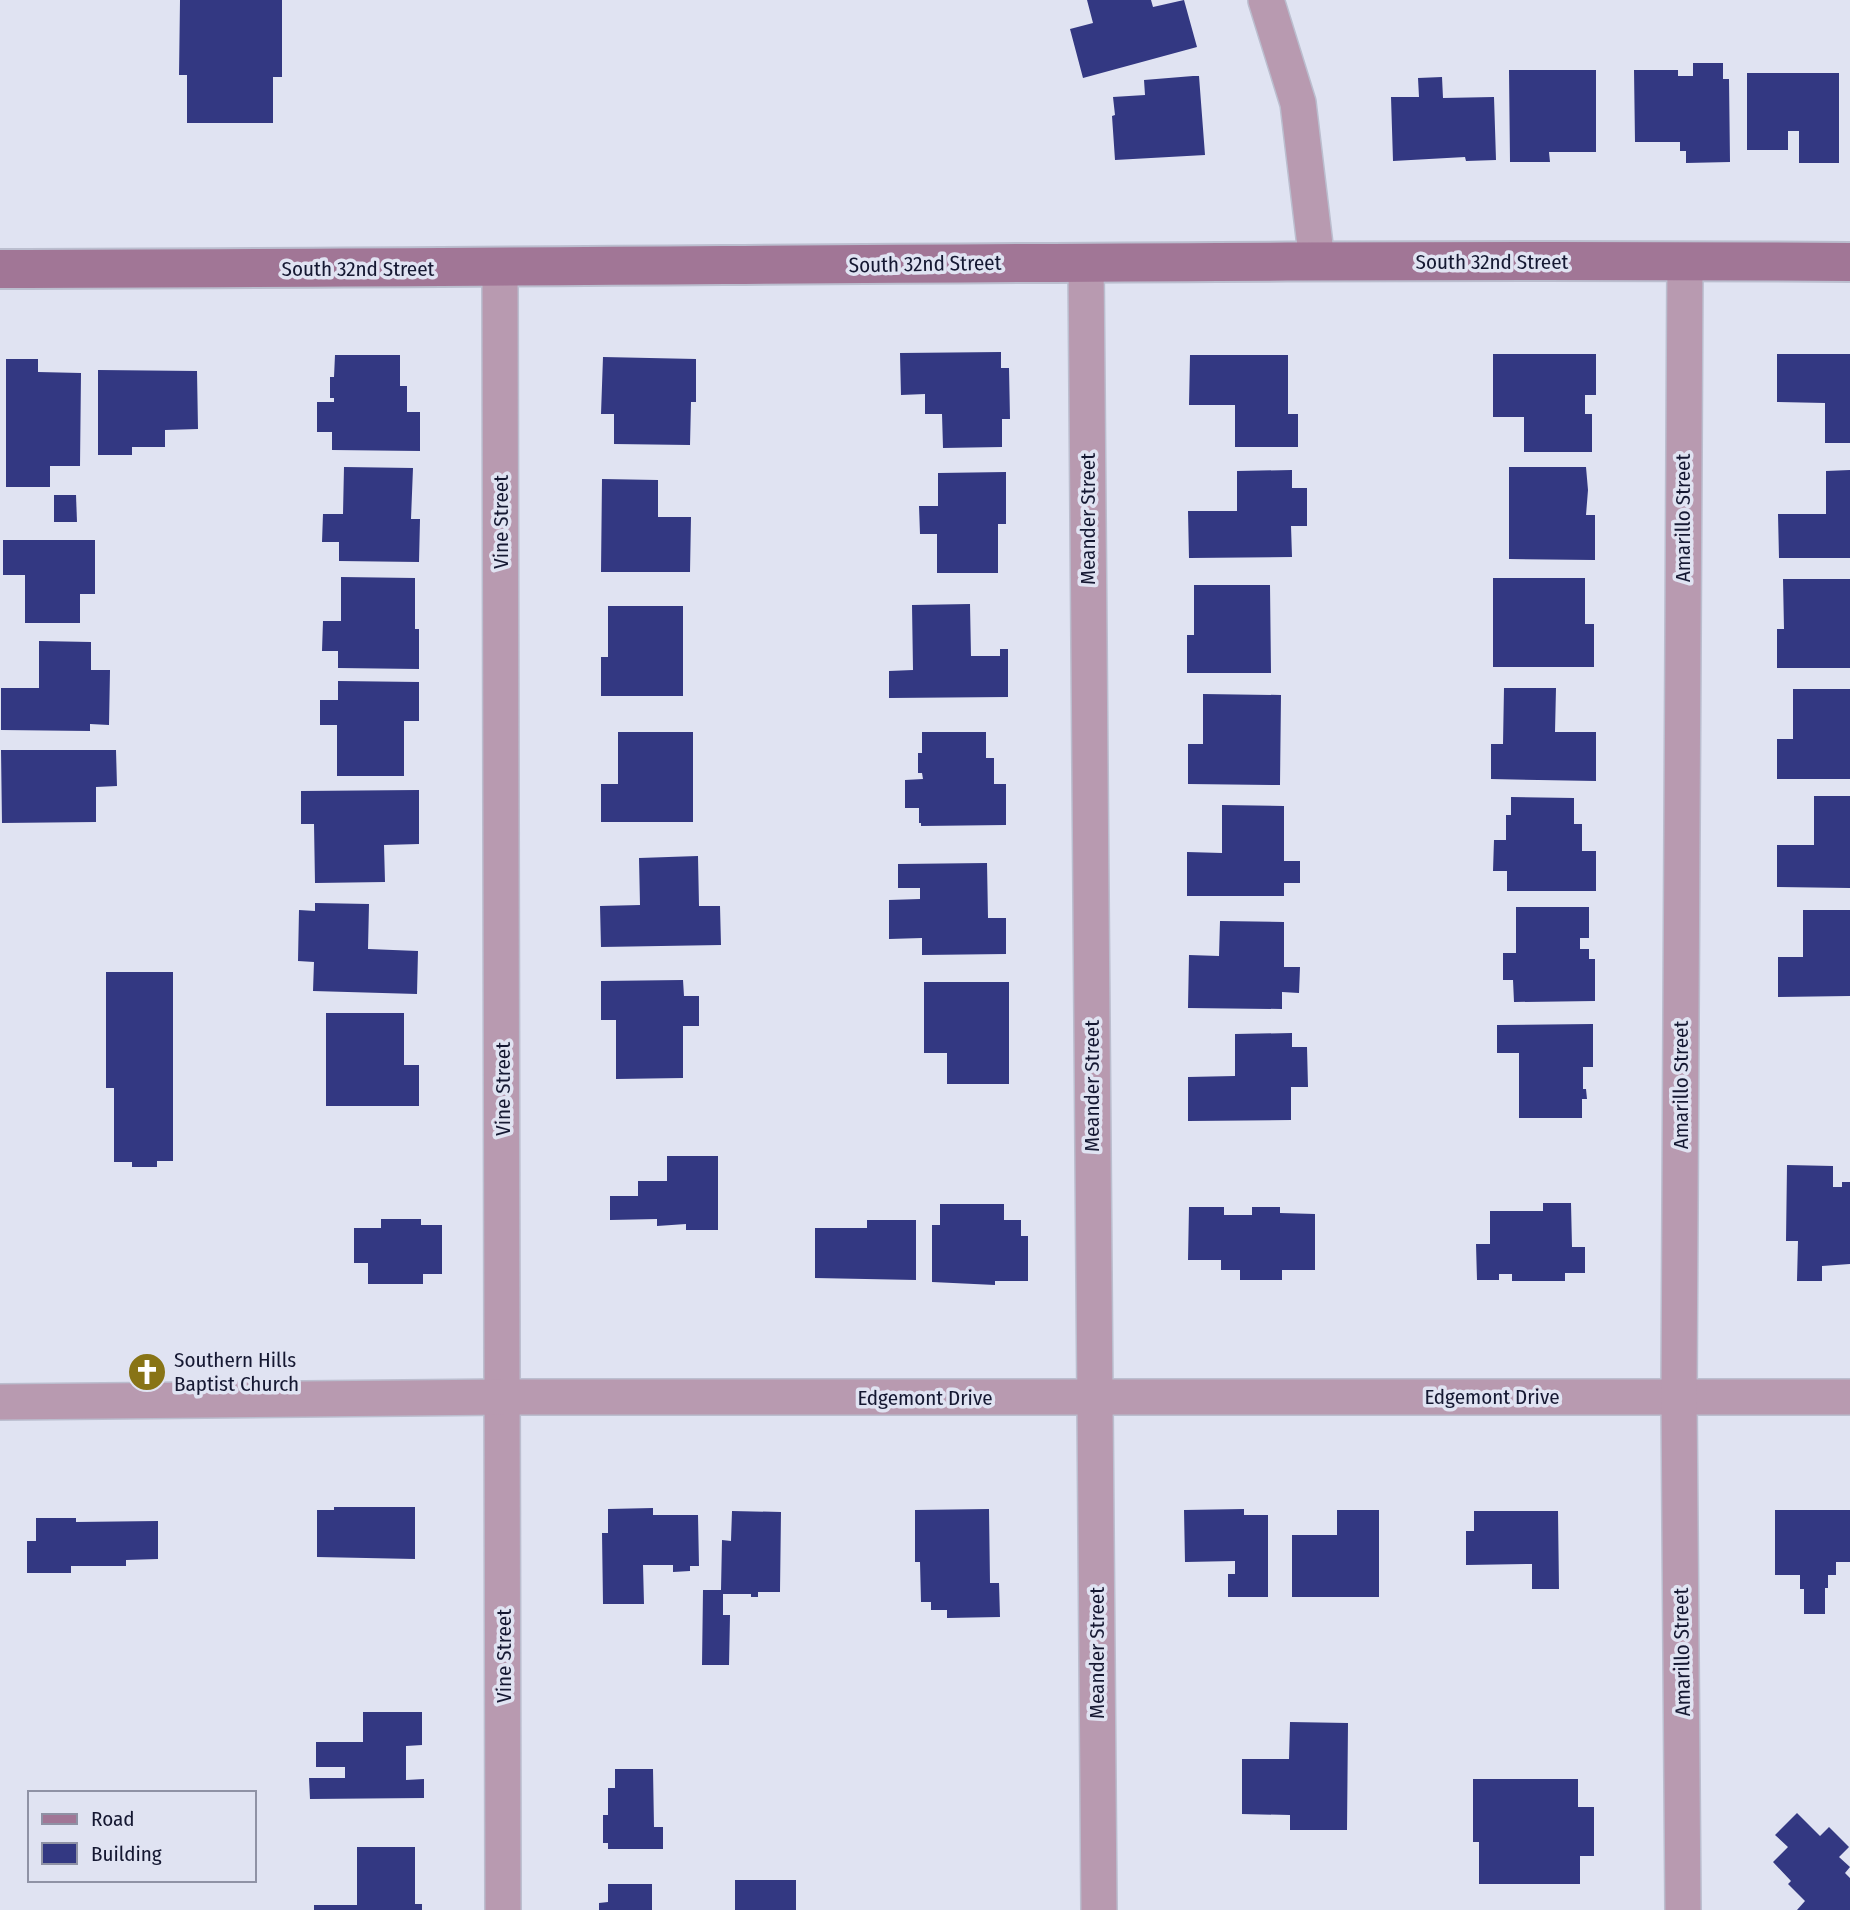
<svg xmlns="http://www.w3.org/2000/svg" width="1850" height="1910" font-family="'Fira Sans Condensed',sans-serif">
<style>
.building{fill:#333882}
.lines{fill:none;stroke-linecap:round;stroke-linejoin:round}
.street-casing{stroke:#bbbecf;stroke-width:38}
.secondary-casing{stroke:#bbbecf;stroke-width:42}
.street{stroke:#b89ab0;stroke-width:35}
.secondary{stroke:#a17696;stroke-width:38}
.labels{text-anchor:middle;dominant-baseline:central;stroke-width:7;stroke-linejoin:round;paint-order:stroke}
.street-label{font-size:21px;fill:#151832;stroke:#e0e3f2}
.poi-label{font-size:21px;fill:#151832;stroke:#e0e3f2;text-anchor:start}
</style>
<rect width="100%" height="100%" fill="#e0e3f2"/>
<g class="building">
<polygon points="180,0 282,0 282,77 273,77 273,123 187,123 187,75 179,75"/>
<polygon points="1087,0 1151,0 1153,7 1184,0 1197,47 1083,78 1070,29 1093,23"/>
<polygon points="1693,63 1723,63 1723,79 1729,79 1730,162 1686,163 1686,151 1680,151 1680,142 1635,142 1634,70 1678,70 1678,76 1693,76"/>
<polygon points="1509,70 1596,70 1596,152 1549,152 1550,162 1510,162"/>
<polygon points="1747,73 1839,73 1839,163 1799,163 1799,131 1788,131 1788,150 1747,150"/>
<polygon points="1193,76 1199,76 1205,155 1115,160 1112,116 1115,115 1113,97 1145,95 1144,80"/>
<polygon points="1442,77 1443,98 1494,97 1496,160 1466,161 1465,157 1393,161 1391,97 1419,97 1418,78"/>
<polygon points="1001,352 1001,368 1009,368 1010,419 1002,419 1002,447 943,448 942,414 925,414 925,394 901,395 900,353"/>
<polygon points="1493,354 1596,354 1596,395 1585,395 1585,414 1592,414 1592,452 1524,452 1524,417 1493,417"/>
<polygon points="1777,354 1850,354 1850,443 1825,443 1825,403 1777,402"/>
<polygon points="335,355 400,355 400,386 407,386 407,412 420,412 420,451 332,450 332,432 317,432 317,402 334,402 334,398 330,398 330,377 334,377"/>
<polygon points="1190,355 1288,355 1288,414 1298,414 1298,447 1235,447 1235,405 1189,405"/>
<polygon points="603,357 696,359 696,402 691,402 690,445 614,444 614,414 601,414"/>
<polygon points="6,359 38,359 38,372 81,373 80,466 50,466 50,487 6,487"/>
<polygon points="98,370 197,371 198,429 165,430 165,447 132,447 132,455 98,455"/>
<polygon points="344,467 413,468 411,519 420,519 419,562 339,561 339,542 322,542 323,514 343,514"/>
<polygon points="1509,467 1586,467 1588,490 1586,515 1595,515 1595,560 1509,559"/>
<polygon points="1292,470 1292,488 1307,488 1307,526 1291,526 1292,557 1189,558 1188,511 1237,511 1237,471"/>
<polygon points="1850,470 1850,558 1779,558 1778,514 1826,514 1826,471"/>
<polygon points="1006,472 1006,524 998,524 998,573 937,573 937,534 920,534 919,506 938,506 938,473"/>
<polygon points="602,479 658,480 658,517 691,517 690,572 601,572"/>
<polygon points="54,495 76,495 77,522 54,522"/>
<polygon points="3,540 95,540 95,594 80,594 80,623 25,623 25,575 3,575"/>
<polygon points="341,577 415,578 415,629 419,629 419,669 338,668 338,651 322,651 323,621 341,621"/>
<polygon points="1493,578 1585,578 1585,624 1594,624 1594,667 1493,667"/>
<polygon points="1783,579 1850,579 1850,668 1777,668 1777,629 1784,629"/>
<polygon points="1194,585 1270,585 1271,673 1187,673 1187,635 1194,635"/>
<polygon points="970,604 971,656 1000,656 1000,649 1008,649 1008,697 889,698 889,671 913,670 912,605"/>
<polygon points="608,606 683,606 683,696 601,696 601,657 608,657"/>
<polygon points="39,641 91,642 91,670 110,670 109,725 90,724 90,731 1,730 1,688 39,688"/>
<polygon points="338,681 419,682 419,721 404,721 404,776 337,776 337,725 320,725 320,700 338,700"/>
<polygon points="1504,688 1556,688 1555,732 1596,732 1596,781 1491,779 1491,744 1503,744"/>
<polygon points="1793,689 1850,689 1850,779 1777,779 1777,739 1793,739"/>
<polygon points="1203,694 1281,695 1280,785 1188,784 1188,744 1203,744"/>
<polygon points="618,732 693,732 693,822 601,822 601,784 618,784"/>
<polygon points="922,732 986,732 986,758 994,758 994,784 1006,784 1006,825 921,826 921,823 919,823 919,808 905,808 905,780 923,779 922,773 918,773 918,753 922,753"/>
<polygon points="1,750 116,750 117,786 96,787 96,822 2,823"/>
<polygon points="419,790 419,844 384,845 385,882 315,883 314,824 301,824 301,791"/>
<polygon points="1814,796 1850,796 1850,888 1777,887 1777,845 1814,845"/>
<polygon points="1511,797 1574,798 1574,824 1582,824 1582,851 1596,851 1596,891 1507,891 1507,871 1493,871 1494,840 1506,840 1506,815 1511,815"/>
<polygon points="1222,805 1284,806 1284,861 1300,861 1300,883 1284,883 1284,896 1187,896 1187,852 1222,853"/>
<polygon points="698,856 699,906 720,906 721,945 601,947 600,906 640,905 639,858"/>
<polygon points="987,863 988,918 1006,918 1006,954 922,955 922,938 889,939 889,900 920,899 920,888 898,888 898,864"/>
<polygon points="315,903 369,904 368,949 418,951 417,994 313,991 314,962 298,961 299,910 315,911"/>
<polygon points="1516,907 1589,907 1589,938 1580,938 1580,949 1589,949 1589,959 1595,959 1595,1001 1514,1002 1513,980 1503,980 1503,953 1516,953"/>
<polygon points="1803,910 1850,910 1850,996 1778,997 1778,957 1803,957"/>
<polygon points="1220,921 1284,922 1284,967 1300,967 1299,993 1282,992 1282,1009 1188,1008 1189,955 1219,956"/>
<polygon points="106,972 173,972 173,1161 157,1161 157,1167 132,1167 132,1162 114,1162 114,1088 106,1088"/>
<polygon points="683,980 684,996 699,996 699,1026 683,1026 683,1078 616,1079 616,1020 601,1020 601,981"/>
<polygon points="924,982 1009,982 1009,1084 947,1084 947,1053 924,1053"/>
<polygon points="326,1013 404,1013 404,1065 419,1065 419,1106 326,1106"/>
<polygon points="1593,1024 1593,1067 1583,1067 1583,1089 1586,1089 1587,1099 1582,1099 1582,1118 1519,1118 1519,1053 1497,1053 1497,1025"/>
<polygon points="1292,1033 1292,1047 1307,1047 1308,1087 1291,1087 1291,1120 1188,1121 1188,1077 1235,1076 1235,1034"/>
<polygon points="667,1156 718,1156 718,1230 686,1230 686,1224 657,1226 657,1219 610,1220 610,1196 638,1196 638,1181 667,1181"/>
<polygon points="1787,1165 1833,1166 1833,1187 1842,1187 1842,1182 1850,1182 1850,1264 1822,1266 1822,1281 1797,1281 1798,1241 1786,1241"/>
<polygon points="1543,1203 1571,1203 1572,1247 1585,1247 1585,1273 1565,1273 1565,1281 1512,1281 1512,1274 1499,1274 1499,1280 1477,1280 1476,1244 1490,1244 1490,1211 1543,1211"/>
<polygon points="940,1204 1004,1204 1004,1220 1021,1220 1021,1236 1028,1236 1028,1281 995,1281 995,1285 932,1282 932,1225 940,1225"/>
<polygon points="1189,1207 1224,1207 1224,1215 1252,1215 1252,1207 1280,1207 1280,1213 1315,1214 1315,1270 1282,1270 1282,1280 1240,1280 1240,1270 1221,1270 1221,1260 1188,1260"/>
<polygon points="381,1219 421,1219 421,1225 442,1225 442,1274 423,1274 423,1284 368,1284 368,1263 354,1263 354,1228 381,1228"/>
<polygon points="867,1220 916,1220 916,1280 815,1278 815,1228 867,1228"/>
<polygon points="334,1507 415,1507 415,1559 317,1557 317,1510 334,1510"/>
<polygon points="653,1508 653,1515 698,1515 699,1566 690,1566 690,1571 673,1572 673,1565 643,1565 644,1604 603,1604 602,1533 608,1533 608,1509"/>
<polygon points="989,1509 990,1583 999,1583 1000,1617 947,1618 947,1610 931,1610 931,1602 921,1602 920,1562 915,1562 915,1510"/>
<polygon points="1244,1509 1244,1515 1268,1515 1268,1597 1228,1597 1228,1574 1235,1574 1235,1561 1185,1562 1184,1510"/>
<polygon points="1337,1510 1379,1510 1379,1597 1292,1597 1292,1535 1337,1535"/>
<polygon points="1775,1510 1850,1510 1850,1562 1836,1562 1836,1575 1828,1575 1828,1588 1825,1588 1825,1614 1804,1614 1804,1589 1800,1589 1800,1575 1775,1575"/>
<polygon points="732,1511 781,1512 780,1592 758,1592 758,1597 751,1597 751,1594 723,1594 723,1615 730,1615 729,1665 702,1665 703,1590 721,1590 722,1540 731,1541"/>
<polygon points="1474,1511 1558,1511 1559,1589 1532,1589 1532,1564 1466,1565 1466,1531 1474,1531"/>
<polygon points="36,1518 76,1518 76,1522 158,1521 158,1559 126,1560 126,1566 71,1566 71,1573 27,1573 27,1541 36,1541"/>
<polygon points="363,1712 422,1712 422,1745 406,1746 406,1780 424,1779 424,1798 310,1799 309,1778 345,1778 345,1767 316,1767 316,1742 363,1742"/>
<polygon points="1290,1722 1348,1723 1347,1830 1290,1830 1290,1815 1242,1814 1242,1759 1289,1759"/>
<polygon points="615,1769 653,1769 654,1827 663,1827 663,1849 608,1849 608,1843 603,1843 603,1815 608,1815 608,1788 615,1788"/>
<polygon points="1473,1779 1578,1779 1578,1807 1594,1807 1594,1856 1580,1856 1580,1884 1479,1884 1479,1842 1473,1842"/>
<polygon points="1797,1813 1820,1836 1829,1827 1849,1847 1839,1857 1850,1867 1845,1873 1850,1878 1850,1910 1797,1910 1805,1901 1788,1884 1791,1881 1773,1862 1788,1847 1775,1835"/>
<polygon points="357,1847 415,1847 415,1904 422,1904 422,1910 314,1910 314,1905 357,1905"/>
<rect x="735" y="1880" width="61" height="30"/>
<polygon points="608,1884 652,1884 652,1910 599,1910 599,1903 608,1902"/>
</g>
<g class="lines">
<defs>
<g id="street">
<polyline points="1266,0 1298,103 1317,262"/>
<polyline points="1086,262 1099,1910"/>
<polyline points="500,269 503,1910"/>
<polyline points="0,1402 504,1397 1850,1397"/>
<polyline points="1683,1910 1679,1397 1685,261"/>
</g>
<path id="secondary" d="M0,269C617,268 1233,258 1850,262"/>
</defs>
<use href="#street" class="street-casing"/>
<use href="#secondary" class="secondary-casing"/>
<use href="#street" class="street"/>
<use href="#secondary" class="secondary"/>
</g>
<defs>
<symbol id="church-disc" viewBox="-11 -11 22 22"><circle r="9.5" fill="#887416" stroke="#e0e3f2"/><path d="M-1.2-6h2.4v3.5h3.3v2.4h-3.3V6h-2.4V-.1h-3.3v-2.4h3.3Z" fill="#fff"/></symbol>
</defs>
<g fill-rule="evenodd">
<use href="#church-disc" x="125" y="1350" width="44" height="44"/>
</g>
<g class="labels">
<g class="street-label">
<text x="1492" y="262">South 32nd Street</text>
<text transform="translate(925 264) rotate(-1)">South 32nd Street</text>
<text x="358" y="269">South 32nd Street</text>
<text transform="translate(1683 518) rotate(-90)">Amarillo Street</text>
<text transform="translate(1088 519) rotate(-90)">Meander Street</text>
<text transform="translate(501 522) rotate(-90)">Vine Street</text>
<text transform="translate(1681 1085) rotate(-90)">Amarillo Street</text>
<text transform="translate(1092 1086) rotate(-90)">Meander Street</text>
<text transform="translate(503 1089) rotate(-90)">Vine Street</text>
<text x="1492" y="1397">Edgemont Drive</text>
<text x="925" y="1398">Edgemont Drive</text>
<text transform="translate(1682 1652) rotate(-91)">Amarillo Street</text>
<text transform="translate(1097 1653) rotate(-90)">Meander Street</text>
<text transform="translate(504 1656) rotate(-90)">Vine Street</text>
</g>
<g class="poi-label">
<text x="174" y="1360">Southern Hills<tspan x="174" dy="24">Baptist Church</tspan></text>
</g>
</g>
<rect x="28" y="1791" width="228" height="91" fill="#e0e3f2" stroke="#8f92a5" stroke-width="2"/>
<rect x="42" y="1814" width="35" height="10" fill="#a17696" stroke="#8f92a5" stroke-width="2"/>
<text x="91" y="1826" font-size="21" fill="#151832">Road</text>
<rect x="42" y="1843" width="35" height="21" fill="#333882" stroke="#8f92a5" stroke-width="2"/>
<text x="91" y="1861" font-size="21" fill="#151832">Building</text>
</svg>
